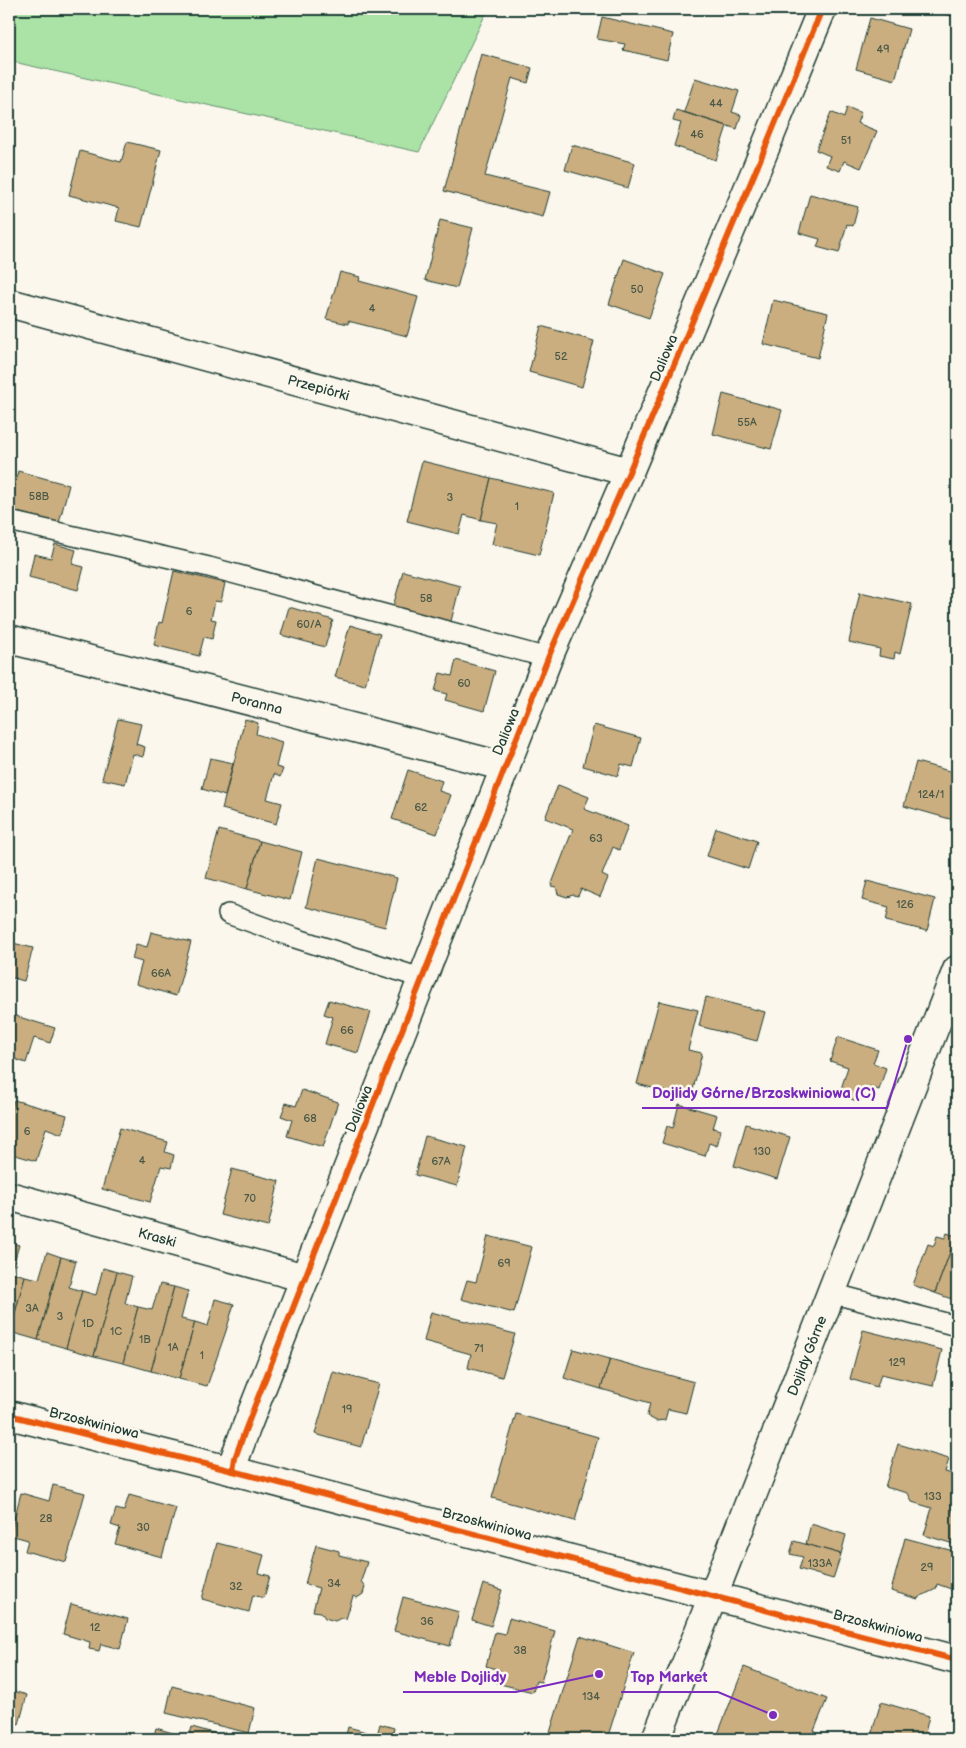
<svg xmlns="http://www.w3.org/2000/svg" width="966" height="1748" font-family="'Balsamiq Sans',sans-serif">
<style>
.green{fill:#abe3a7;stroke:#65906e}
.building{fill:#cbae80;stroke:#1f3d34}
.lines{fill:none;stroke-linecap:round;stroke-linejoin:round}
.lane-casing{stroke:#1f3d34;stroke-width:22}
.street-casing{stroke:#1f3d34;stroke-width:31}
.secondary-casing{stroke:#1f3d34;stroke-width:31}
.lane{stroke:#fbf7ec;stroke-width:19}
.street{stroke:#fbf7ec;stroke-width:28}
.secondary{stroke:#fbf7ec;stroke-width:28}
.cycleway-casing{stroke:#fbf7ec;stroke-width:9}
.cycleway{stroke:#e8590c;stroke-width:6}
.labels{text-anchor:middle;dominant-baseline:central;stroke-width:5;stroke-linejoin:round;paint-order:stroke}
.number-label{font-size:11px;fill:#4a5947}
.street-label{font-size:14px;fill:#1f3d34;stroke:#fbf7ec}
.leader{fill:none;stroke:#7b2cbf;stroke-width:2}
.callout-dot{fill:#7b2cbf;stroke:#fbf7ec;stroke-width:2}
.callout-label{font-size:15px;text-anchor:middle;font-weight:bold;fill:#7b2cbf;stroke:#fbf7ec;stroke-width:5;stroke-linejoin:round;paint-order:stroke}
</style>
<rect width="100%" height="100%" fill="#fbf7ec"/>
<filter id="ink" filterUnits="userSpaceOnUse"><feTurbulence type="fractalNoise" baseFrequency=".02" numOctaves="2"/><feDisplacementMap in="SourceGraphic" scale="10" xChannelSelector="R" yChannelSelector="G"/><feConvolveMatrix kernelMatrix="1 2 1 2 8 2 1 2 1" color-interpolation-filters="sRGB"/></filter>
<g filter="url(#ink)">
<polygon class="green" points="9,9 488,9 419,152 9,61"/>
<g class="building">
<polygon points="661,9 681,9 680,13"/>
<polygon points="926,9 957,9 957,17"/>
<polygon points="602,17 673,34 667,60 623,50 625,44 597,39"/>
<polygon points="870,18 909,29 895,80 856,69"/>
<polygon points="481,54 532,68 528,83 512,78 485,176 550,192 543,217 444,191"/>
<polygon points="695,78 739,91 732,112 741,115 737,129 684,112"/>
<polygon points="847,107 861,113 857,123 877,131 861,168 844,161 840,171 826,166 830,156 816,150 831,112 844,118"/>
<polygon points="676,110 727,126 716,160 674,146 681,123 673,121"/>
<polygon points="127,142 161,150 141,227 116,221 119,208 69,195 80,151 121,162"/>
<polygon points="572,145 635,163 628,188 565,170"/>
<polygon points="810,194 858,207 853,226 847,224 839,253 817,247 820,239 799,233"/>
<polygon points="440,220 473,228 457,288 425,280"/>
<polygon points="624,259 665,274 649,318 609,304"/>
<polygon points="340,272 360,277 359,281 418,297 407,336 348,321 348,324 326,319"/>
<polygon points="773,300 828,313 818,358 763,344"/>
<polygon points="541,326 594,341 582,387 529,372"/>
<polygon points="723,394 782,410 771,449 713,434"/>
<polygon points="422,461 491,478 481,520 464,515 459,534 407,521"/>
<polygon points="18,471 69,485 59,523 9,510"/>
<polygon points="491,478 554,493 539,555 492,544 497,523 481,520"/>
<polygon points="55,544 76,550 72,564 84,567 78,590 29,577 34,554 51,558"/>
<polygon points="174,571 225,583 221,602 215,601 211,619 216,620 212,639 204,637 199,656 154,645 159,622 162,623"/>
<polygon points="403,571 460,586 450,625 392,610"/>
<polygon points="860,592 912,604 900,654 895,652 894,659 879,656 880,649 849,642"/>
<polygon points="289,607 333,620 325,647 281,635"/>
<polygon points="350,625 380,634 365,685 335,677"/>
<polygon points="456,660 495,671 484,711 445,700 447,694 435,691 440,673 452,676"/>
<polygon points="118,719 141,724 136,744 145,747 143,757 133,754 125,784 102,779"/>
<polygon points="245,719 258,723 256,734 282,742 276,767 283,769 280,777 274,774 267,799 282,803 276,824 222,809"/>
<polygon points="594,725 641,738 633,767 621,764 618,776 583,766"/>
<polygon points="210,758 233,763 225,796 202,789"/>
<polygon points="916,762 957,773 957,786 953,802 957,803 957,821 904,806"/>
<polygon points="408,770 442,781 439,791 451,795 437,834 392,819"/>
<polygon points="558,785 589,797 584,809 628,826 619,850 613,847 602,875 608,878 600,897 581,889 578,896 573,895 567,897 558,894 556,887 551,886 573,829 545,818"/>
<polygon points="716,828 757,841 748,869 707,856"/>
<polygon points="219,830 260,841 247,889 206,878"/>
<polygon points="260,841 302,852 290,900 247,889"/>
<polygon points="318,858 397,878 385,927 306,907"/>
<polygon points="867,881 935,899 927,931 886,921 889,907 862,900"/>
<polygon points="151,932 191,942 176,996 136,984 142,962 132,959 136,944 147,947"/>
<polygon points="13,943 33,948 24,981 9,977 9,950 11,951"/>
<polygon points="706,997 765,1012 757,1041 699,1026"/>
<polygon points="329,1000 371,1012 358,1053 325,1044 333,1017 324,1014"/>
<polygon points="659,1001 698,1010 688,1050 702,1053 691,1098 637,1084"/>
<polygon points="9,1014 55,1028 50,1043 34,1038 26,1063 9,1057"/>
<polygon points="838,1037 878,1050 873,1063 886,1068 879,1090 866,1086 860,1102 839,1095 848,1067 830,1061"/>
<polygon points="302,1090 338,1102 323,1147 287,1136 292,1120 281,1116 286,1103 296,1106"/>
<polygon points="14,1100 67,1115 62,1134 46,1128 36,1161 9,1153 9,1118"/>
<polygon points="679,1104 717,1115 713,1128 721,1130 717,1146 709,1143 705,1156 662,1143 667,1126 673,1128"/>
<polygon points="746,1124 790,1137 777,1179 734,1166"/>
<polygon points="120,1128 168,1142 165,1152 174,1155 171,1168 161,1166 150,1202 102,1189"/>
<polygon points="957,1134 957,1156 950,1153"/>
<polygon points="425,1136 467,1147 457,1186 415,1175"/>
<polygon points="232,1169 279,1181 268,1227 220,1215"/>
<polygon points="947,1233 956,1236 935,1293 913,1285 928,1244 934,1246 937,1236 945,1238"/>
<polygon points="488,1236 532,1247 514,1313 461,1299 467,1280 476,1282"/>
<polygon points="956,1236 957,1236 957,1301 935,1293"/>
<polygon points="9,1242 19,1245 11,1272 25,1276 10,1332"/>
<polygon points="47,1252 61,1257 38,1340 10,1332 25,1276 39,1279"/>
<polygon points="61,1257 76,1261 69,1287 82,1291 66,1348 38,1340"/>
<polygon points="103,1268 117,1272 94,1356 66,1348 82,1291 96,1295"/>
<polygon points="117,1272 132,1276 125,1303 138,1307 123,1363 94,1356"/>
<polygon points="160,1284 174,1287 151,1371 123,1363 138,1307 152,1310"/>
<polygon points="174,1287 188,1291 181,1319 195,1322 179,1379 151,1371"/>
<polygon points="215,1299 234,1304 226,1331 207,1386 179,1379 195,1322 208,1326"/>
<polygon points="431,1312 515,1334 502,1377 468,1368 471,1354 424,1341"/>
<polygon points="863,1330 942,1350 933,1386 881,1374 877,1387 850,1379"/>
<polygon points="573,1349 610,1359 601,1389 564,1378"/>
<polygon points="610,1359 694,1382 686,1413 668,1409 665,1420 656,1421 647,1416 650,1403 601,1389"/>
<polygon points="333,1372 379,1384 361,1447 315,1434"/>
<polygon points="516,1414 598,1437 575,1521 492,1498"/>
<polygon points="898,1444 949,1459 945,1472 957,1475 957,1498 953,1512 956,1513 957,1508 957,1545 924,1535 932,1508 912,1502 908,1493 885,1487"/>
<polygon points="53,1485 85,1493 66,1562 25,1551 28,1540 10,1535 21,1493 49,1501"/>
<polygon points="129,1495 176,1508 162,1557 115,1544 120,1528 111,1525 116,1509 124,1511"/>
<polygon points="811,1524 846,1535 841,1554 806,1544"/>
<polygon points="905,1538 957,1552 957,1581 954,1590 937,1584 936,1589 919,1597 918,1599 891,1591"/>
<polygon points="794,1541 841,1554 833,1579 799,1569 803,1557 790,1554"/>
<polygon points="217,1543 264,1555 259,1573 270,1576 264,1598 253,1595 249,1612 202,1599"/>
<polygon points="316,1545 339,1551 339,1555 367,1562 361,1581 365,1587 363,1594 357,1598 353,1596 346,1619 341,1618 335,1621 325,1618 321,1612 313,1611 319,1588 305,1584"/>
<polygon points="483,1584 502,1590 491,1626 472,1620"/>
<polygon points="403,1597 459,1612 450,1646 394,1631"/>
<polygon points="71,1604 128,1619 120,1649 101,1644 99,1651 89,1649 90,1642 63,1634"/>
<polygon points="509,1618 555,1631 541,1682 536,1681 533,1692 496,1683 500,1670 486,1666 495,1632 505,1634"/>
<polygon points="580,1636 634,1653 607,1739 548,1739"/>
<polygon points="744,1667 827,1699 814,1731 816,1732 813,1739 716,1739"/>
<polygon points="172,1686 255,1708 249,1733 166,1713"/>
<polygon points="9,1690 27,1695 19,1724 9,1721"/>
<polygon points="881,1702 929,1716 925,1733 948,1739 870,1739"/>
<polygon points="380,1724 394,1728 392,1738 395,1739 345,1739 348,1727 377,1735"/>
<polygon points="192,1727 220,1735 219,1739 153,1739 156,1728 189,1738"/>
</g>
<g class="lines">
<defs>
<g id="lane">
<polyline points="9,521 209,567 548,658"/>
<polyline points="228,914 295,938 424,979"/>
<polyline points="831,1293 957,1326"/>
</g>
<g id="street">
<path id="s1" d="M9,303L629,472"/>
<path id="s2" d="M9,639L506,767"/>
<path id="s3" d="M9,1196L305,1278"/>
<polyline points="233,1471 235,1458 246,1428 548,658 629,472 756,170 822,9"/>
<polyline points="656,1739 713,1596 957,1660"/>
</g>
<g id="secondary">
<path id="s4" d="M9,1415L233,1471L713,1596L957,970"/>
</g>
</defs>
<use href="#lane" class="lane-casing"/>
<use href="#street" class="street-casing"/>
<use href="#secondary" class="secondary-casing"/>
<use href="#lane" class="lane"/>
<use href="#street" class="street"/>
<use href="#secondary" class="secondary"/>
<defs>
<g id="cycleway">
<polyline points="9,1415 233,1471 957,1660"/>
<polyline points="233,1471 235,1458 246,1428 548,658 629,472 756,170 822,9"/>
</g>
</defs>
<use href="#cycleway" class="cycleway-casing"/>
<use href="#cycleway" class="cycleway"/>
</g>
</g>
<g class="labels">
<g class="number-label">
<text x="883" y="49">49</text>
<text x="716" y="103">44</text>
<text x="697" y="134">46</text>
<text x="846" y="140">51</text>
<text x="637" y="289">50</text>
<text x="372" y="308">4</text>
<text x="561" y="356">52</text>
<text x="747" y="422">55A</text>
<text x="39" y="496">58B</text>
<text x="450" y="497">3</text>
<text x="517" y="506">1</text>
<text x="426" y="598">58</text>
<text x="189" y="611">6</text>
<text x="309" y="624">60/A</text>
<text x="464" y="683">60</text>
<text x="931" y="794">124/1</text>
<text x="421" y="807">62</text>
<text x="596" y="838">63</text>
<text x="905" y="904">126</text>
<text x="161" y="973">66A</text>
<text x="347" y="1030">66</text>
<text x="310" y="1118">68</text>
<text x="27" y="1131">6</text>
<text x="762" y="1151">130</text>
<text x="142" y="1160">4</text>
<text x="441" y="1161">67A</text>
<text x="250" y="1198">70</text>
<text x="504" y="1263">69</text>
<text x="32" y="1308">3A</text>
<text x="60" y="1316">3</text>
<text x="88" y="1323">1D</text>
<text x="116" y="1331">1C</text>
<text x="145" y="1339">1B</text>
<text x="173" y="1347">1A</text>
<text x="479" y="1348">71</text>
<text x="202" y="1355">1</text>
<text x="897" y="1362">129</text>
<text x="347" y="1409">19</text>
<text x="933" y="1496">133</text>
<text x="46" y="1518">28</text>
<text x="143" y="1527">30</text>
<text x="820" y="1563">133A</text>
<text x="927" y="1567">29</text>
<text x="334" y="1583">34</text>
<text x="236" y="1586">32</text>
<text x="427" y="1621">36</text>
<text x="95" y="1627">12</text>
<text x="520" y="1650">38</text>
<text x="591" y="1696">134</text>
</g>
<g class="street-label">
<text transform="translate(664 358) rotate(-67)">Daliowa</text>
<text stroke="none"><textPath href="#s1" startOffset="321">Przepiórki</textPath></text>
<text stroke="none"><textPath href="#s2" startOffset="256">Poranna</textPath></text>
<text transform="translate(506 732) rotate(-68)">Daliowa</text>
<text transform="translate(359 1109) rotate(-68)">Daliowa</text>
<text stroke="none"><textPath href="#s3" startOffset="154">Kraski</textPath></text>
<text stroke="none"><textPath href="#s4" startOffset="985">Dojlidy Górne</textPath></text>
<text transform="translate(94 1423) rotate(14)">Brzoskwiniowa</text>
<text transform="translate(487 1524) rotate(15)">Brzoskwiniowa</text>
<text transform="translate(878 1626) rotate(15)">Brzoskwiniowa</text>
</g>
</g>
<path class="leader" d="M908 1039L887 1108H642M773 1715L718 1692H621M599 1674L516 1692H403"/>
<g class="callout-dot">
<circle cx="908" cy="1039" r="5"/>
<circle cx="773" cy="1715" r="5"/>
<circle cx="599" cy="1674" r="5"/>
</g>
<g class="callout-label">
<text x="764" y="1098">Dojlidy Górne/Brzoskwiniowa (C)</text>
<text x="669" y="1682">Top Market</text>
<text x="460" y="1682">Meble Dojlidy</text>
</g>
<rect width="966" height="1748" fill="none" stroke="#fbf7ec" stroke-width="30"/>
<rect x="15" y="15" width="936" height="1718" fill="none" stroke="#1f3d34" stroke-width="2" filter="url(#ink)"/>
</svg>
